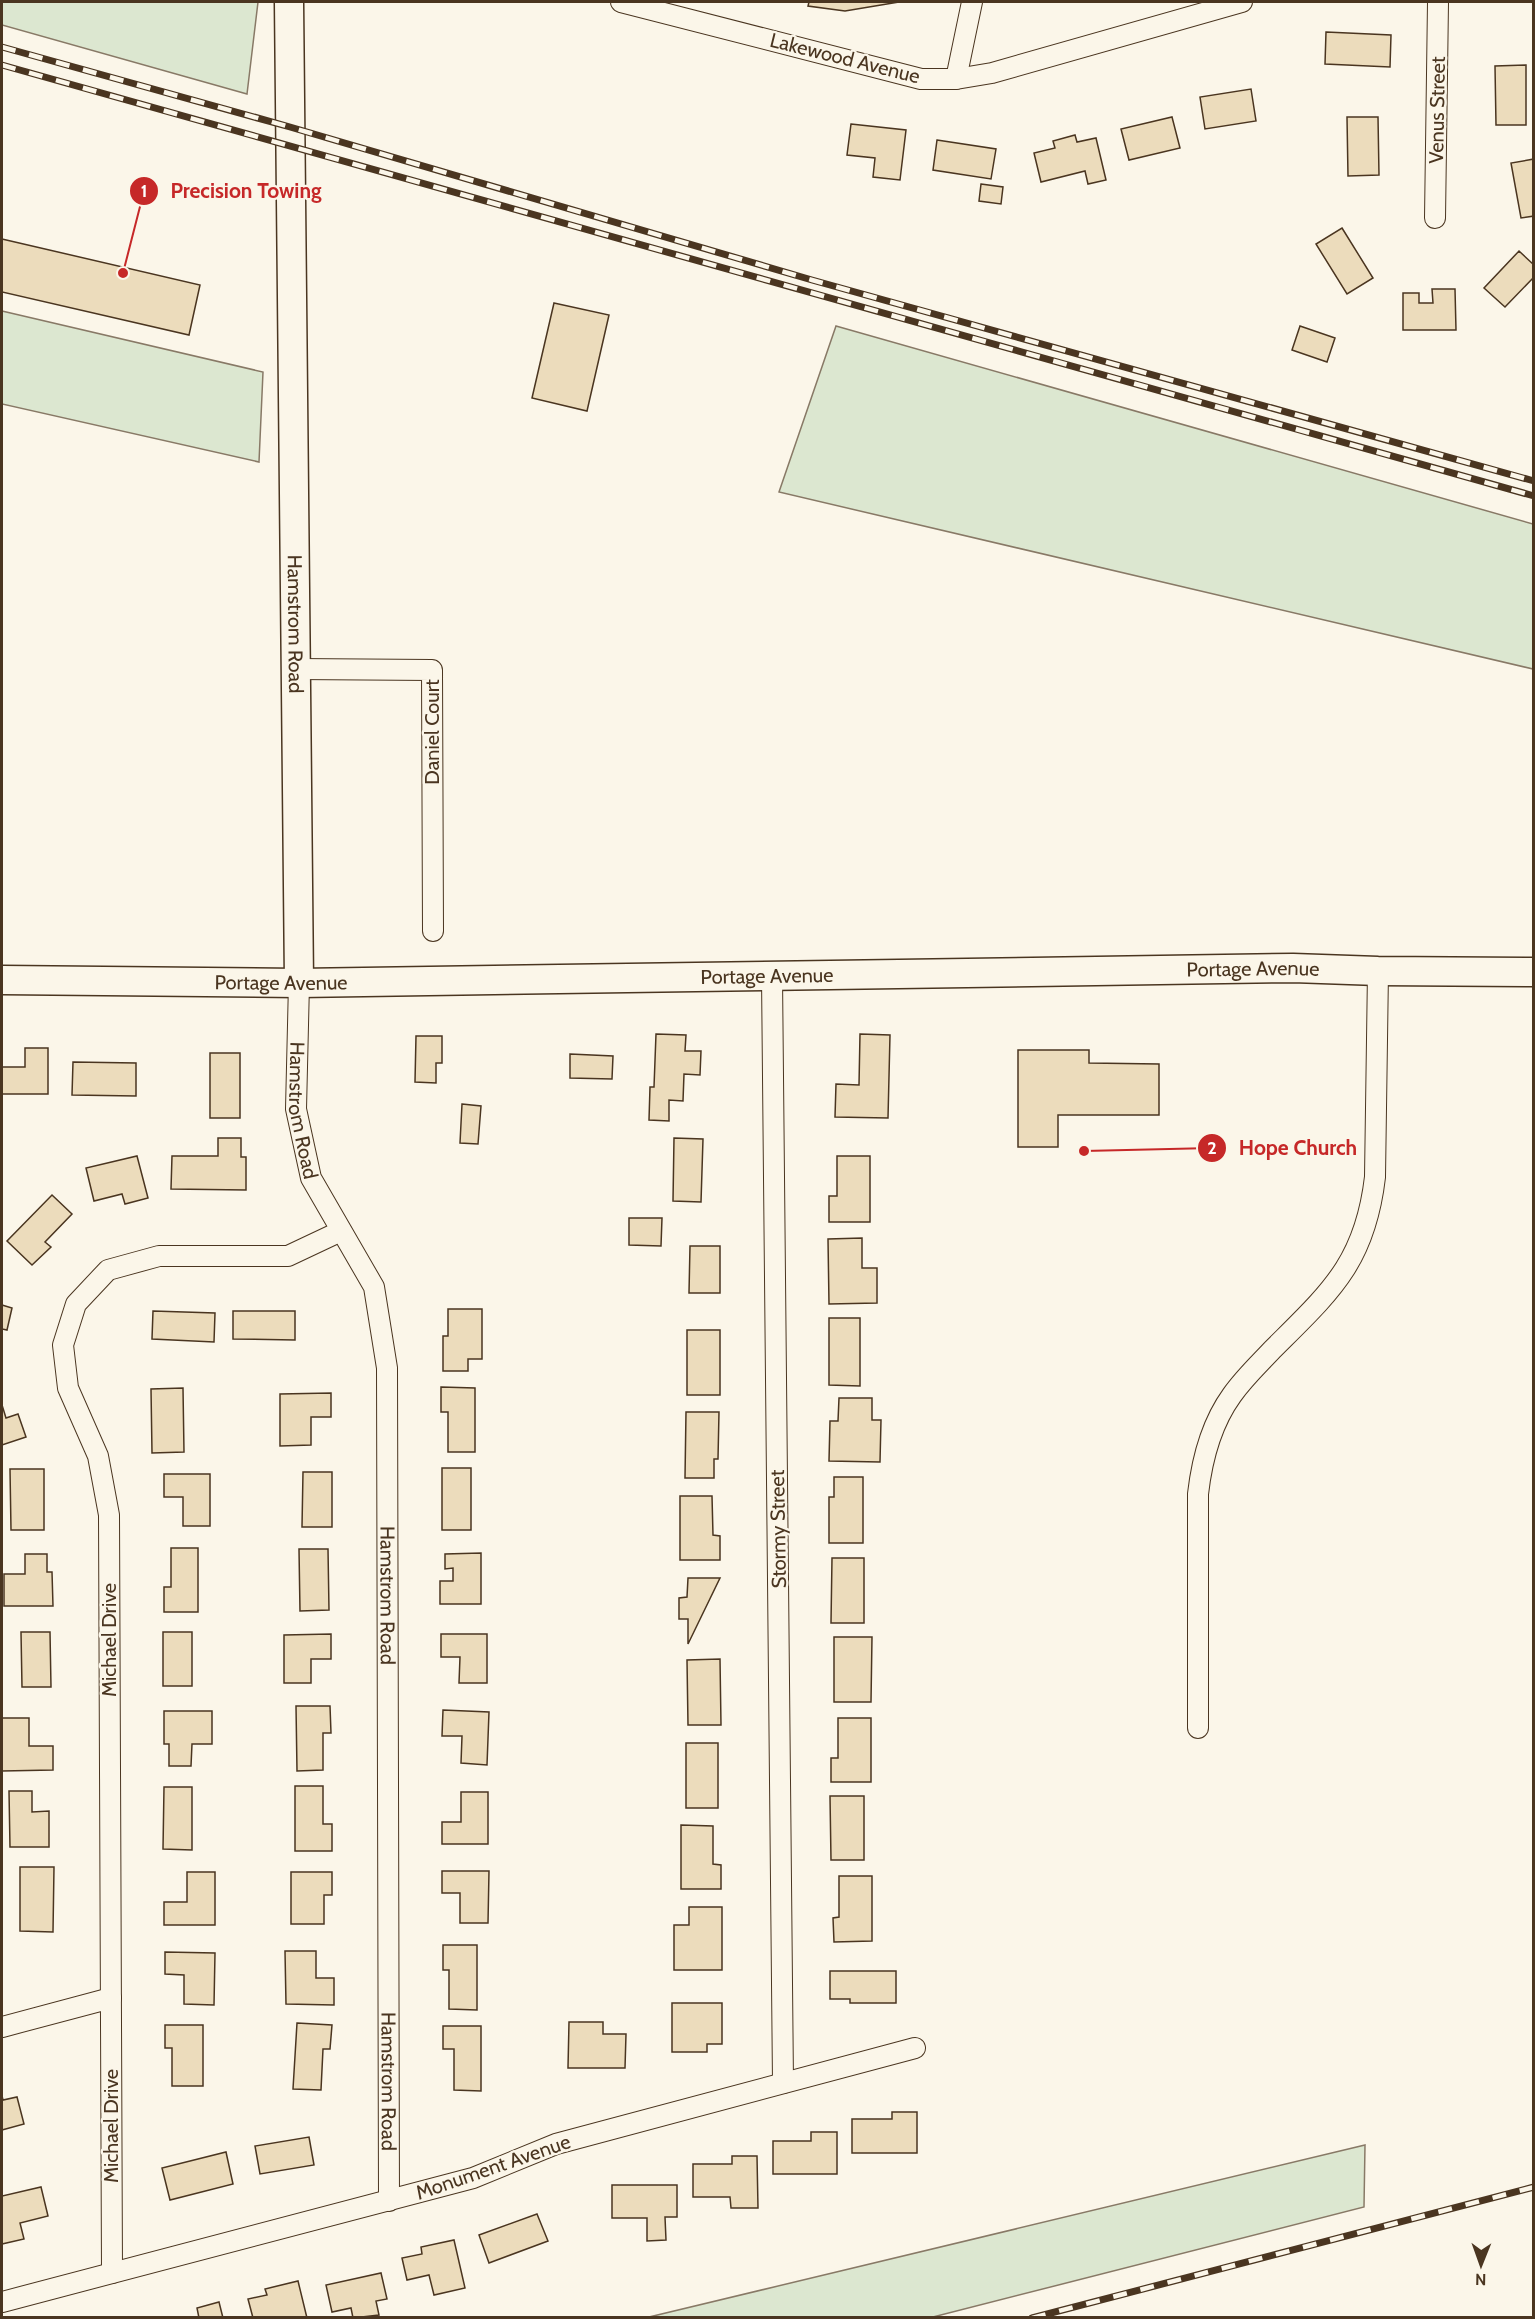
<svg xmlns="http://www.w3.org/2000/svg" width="1535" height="2319" font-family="Cabin,sans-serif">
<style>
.green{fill:#dce7d0;stroke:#887966;stroke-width:1.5}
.building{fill:#ecdcbc;stroke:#4a3520;stroke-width:1.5}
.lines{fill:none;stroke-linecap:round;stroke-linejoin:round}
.street-casing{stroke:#4a3520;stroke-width:22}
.secondary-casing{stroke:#4a3520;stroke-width:31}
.street{stroke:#fbf6e9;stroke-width:20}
.secondary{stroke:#fbf6e9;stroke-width:28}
.rail-casing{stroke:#4a3520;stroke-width:7}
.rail{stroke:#fbf6e9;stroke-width:4.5;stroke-dasharray:14;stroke-linecap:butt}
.labels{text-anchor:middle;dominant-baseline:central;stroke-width:4.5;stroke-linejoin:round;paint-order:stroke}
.street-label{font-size:20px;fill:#4a3520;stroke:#fbf6e9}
.leader{fill:none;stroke:#c62828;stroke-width:2}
.callout-dot{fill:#c62828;stroke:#fbf6e9;stroke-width:2}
.mark-label{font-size:18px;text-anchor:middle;font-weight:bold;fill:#fff}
.callout-label{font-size:21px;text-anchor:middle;font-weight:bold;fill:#c62828;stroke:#fbf6e9;stroke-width:4.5;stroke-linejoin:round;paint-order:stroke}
</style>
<rect width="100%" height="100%" fill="#fbf6e9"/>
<g class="green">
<polygon points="2,2 258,2 247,94 2,25"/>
<polygon points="2,311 263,372 259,462 2,404"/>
<polygon points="836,326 1533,524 1533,669 779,492"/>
<polygon points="1365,2145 1364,2207 933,2317 649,2317"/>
</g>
<g class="building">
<polygon points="809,2 899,2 845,11 808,6"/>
<polygon points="1326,32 1391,35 1390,67 1325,64"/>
<polygon points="1526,65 1526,125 1496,125 1495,66"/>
<polygon points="1251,89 1256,121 1205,129 1200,97"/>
<polygon points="1172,117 1180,148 1129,160 1121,129"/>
<polygon points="1347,117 1378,117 1379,175 1348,176"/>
<polygon points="851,124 906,130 900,180 873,177 875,158 847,155"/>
<polygon points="1075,135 1077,142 1096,138 1106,180 1088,184 1085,171 1041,182 1034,153 1055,148 1053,141"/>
<polygon points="937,140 996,149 991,179 933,170"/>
<polygon points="1534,159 1534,216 1521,218 1511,163"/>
<polygon points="981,184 1003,187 1001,204 979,201"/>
<polygon points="1342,228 1373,278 1347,294 1316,244"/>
<polygon points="2,239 200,285 189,335 2,292"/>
<polygon points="1519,251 1534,265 1534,277 1505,307 1484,288"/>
<polygon points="1432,289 1455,289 1456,330 1403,330 1403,293 1419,293 1419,303 1433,303"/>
<polygon points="554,303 609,315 587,411 532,398"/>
<polygon points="1300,326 1335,338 1327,362 1292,350"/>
<polygon points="656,1034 686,1035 685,1051 701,1051 700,1075 684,1074 683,1101 669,1100 669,1121 649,1120 650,1087 654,1087"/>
<polygon points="860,1034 890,1035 888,1118 835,1117 836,1084 859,1085"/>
<polygon points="416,1036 442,1036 442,1063 436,1063 436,1083 415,1082"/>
<polygon points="25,1048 48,1048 48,1094 2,1094 2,1067 25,1067"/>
<polygon points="1018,1050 1089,1050 1089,1063 1159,1064 1159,1115 1058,1115 1058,1147 1018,1147"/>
<rect x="210" y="1053" width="30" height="65"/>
<polygon points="570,1054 613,1056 612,1079 570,1078"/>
<polygon points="73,1062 136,1063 136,1096 72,1095"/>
<polygon points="462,1104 481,1106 478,1144 460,1143"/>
<polygon points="218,1138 241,1138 241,1157 246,1157 246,1190 171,1189 172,1156 218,1156"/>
<polygon points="674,1138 703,1139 701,1202 673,1201"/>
<polygon points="137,1156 148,1198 125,1204 122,1194 94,1201 86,1168"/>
<polygon points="837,1156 870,1156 870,1222 829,1222 829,1196 837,1196"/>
<polygon points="52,1195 72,1214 45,1242 51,1247 32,1265 7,1241"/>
<polygon points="629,1218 662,1218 661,1246 629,1245"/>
<polygon points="862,1238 862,1268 877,1268 877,1303 829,1304 828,1239"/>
<polygon points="690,1246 720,1246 720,1293 689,1293"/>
<polygon points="2,1305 12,1308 7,1330 2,1329"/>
<polygon points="448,1309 482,1309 482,1359 468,1359 468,1371 443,1371 443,1336 448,1336"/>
<polygon points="153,1311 215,1313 214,1342 152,1339"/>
<polygon points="233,1311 295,1311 295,1340 233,1339"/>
<polygon points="829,1318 860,1318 860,1386 829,1385"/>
<rect x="687" y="1330" width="33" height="65"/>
<polygon points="441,1387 475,1388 475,1452 448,1452 448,1412 441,1412"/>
<polygon points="183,1388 184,1452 152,1453 151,1389"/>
<polygon points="331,1393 331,1417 311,1417 311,1445 280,1446 280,1394"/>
<polygon points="839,1398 872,1398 872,1420 881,1420 880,1462 829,1461 830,1421 838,1421"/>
<polygon points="2,1405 6,1418 18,1414 26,1437 2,1445"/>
<polygon points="686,1412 719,1412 718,1459 714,1459 714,1478 685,1478"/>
<rect x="442" y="1468" width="29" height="62"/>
<polygon points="10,1469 44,1469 44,1530 11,1530"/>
<polygon points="303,1472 332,1472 332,1527 302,1527"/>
<polygon points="164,1474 210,1474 210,1526 183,1526 183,1497 164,1497"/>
<polygon points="834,1477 863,1477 863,1543 829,1543 829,1497 834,1497"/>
<polygon points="680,1496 712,1496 713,1535 720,1536 720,1560 680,1560"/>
<polygon points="171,1548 198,1548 198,1612 164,1612 164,1587 171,1587"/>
<polygon points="299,1549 328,1549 329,1610 300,1611"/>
<polygon points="481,1553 481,1604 440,1604 440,1581 453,1581 453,1568 445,1569 445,1554"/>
<polygon points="25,1554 47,1554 47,1572 52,1572 53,1606 4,1606 4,1574 25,1574"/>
<polygon points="832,1558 864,1558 864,1623 831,1623"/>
<polygon points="688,1578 720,1578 688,1644 688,1619 679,1619 679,1598 687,1597"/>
<polygon points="21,1632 50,1632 51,1687 22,1687"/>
<rect x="163" y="1632" width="29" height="54"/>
<polygon points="331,1634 331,1659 311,1659 311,1683 284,1683 284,1635"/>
<polygon points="441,1634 487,1634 487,1683 459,1683 460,1657 441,1657"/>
<polygon points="834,1637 872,1637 871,1702 834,1702"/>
<polygon points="720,1659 721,1725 688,1725 687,1660"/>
<polygon points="296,1706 330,1706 331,1733 323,1733 323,1770 297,1771"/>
<polygon points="443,1710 489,1712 487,1765 461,1763 462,1736 442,1736"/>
<polygon points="164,1711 212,1711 212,1744 192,1744 191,1766 169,1766 169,1744 164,1744"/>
<polygon points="2,1718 29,1718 29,1746 53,1746 53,1770 2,1771"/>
<polygon points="838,1718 871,1718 871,1782 831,1782 831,1758 838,1758"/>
<rect x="686" y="1743" width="32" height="65"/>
<polygon points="295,1786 323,1786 323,1824 332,1824 332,1851 295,1851"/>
<polygon points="164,1787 192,1787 192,1850 163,1849"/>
<polygon points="9,1791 32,1791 32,1812 49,1811 49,1847 10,1847"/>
<polygon points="461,1792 488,1792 488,1844 442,1844 442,1822 461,1822"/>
<polygon points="830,1796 864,1796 864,1860 831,1860"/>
<polygon points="681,1825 713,1826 713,1864 721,1865 721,1889 681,1889"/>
<polygon points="20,1867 54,1867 53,1932 20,1931"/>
<polygon points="442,1871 489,1871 488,1923 460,1923 460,1893 442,1893"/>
<polygon points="187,1872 215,1872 215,1925 164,1925 164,1902 187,1902"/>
<polygon points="291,1872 332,1872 332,1895 324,1895 324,1924 291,1924"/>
<polygon points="839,1876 872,1876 872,1941 834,1942 833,1918 839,1917"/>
<polygon points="689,1907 722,1907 722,1970 674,1970 674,1925 689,1925"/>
<polygon points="443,1945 477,1945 477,2010 449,2009 449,1970 443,1970"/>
<polygon points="285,1951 316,1951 316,1978 334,1978 334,2005 286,2004"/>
<polygon points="165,1952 215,1953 214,2005 184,2004 184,1975 165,1974"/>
<polygon points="830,1971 896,1971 896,2003 850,2003 850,1999 830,1999"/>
<polygon points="672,2003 722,2003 722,2044 707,2044 707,2052 672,2052"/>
<polygon points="569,2022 603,2022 603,2034 626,2034 625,2068 568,2068"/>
<polygon points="297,2023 332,2025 330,2049 323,2049 321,2090 293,2089"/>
<polygon points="165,2025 203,2025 203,2086 172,2086 172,2048 165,2048"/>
<polygon points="443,2026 481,2026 481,2091 454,2090 454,2049 443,2049"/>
<polygon points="2,2096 3,2100 17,2097 24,2124 2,2130"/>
<polygon points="892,2112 917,2112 917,2153 852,2153 852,2119 892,2119"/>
<polygon points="811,2132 837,2132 837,2174 773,2174 773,2141 811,2141"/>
<polygon points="309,2137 314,2165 260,2174 255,2146"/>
<polygon points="226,2152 233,2184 170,2200 162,2168"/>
<polygon points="732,2156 757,2156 758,2208 731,2208 730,2197 693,2197 693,2164 732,2164"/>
<polygon points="612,2185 677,2185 677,2217 665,2217 666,2240 647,2241 647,2218 612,2218"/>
<polygon points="41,2187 48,2216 20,2223 24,2239 2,2244 2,2196"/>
<polygon points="537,2214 548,2241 489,2263 479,2235"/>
<polygon points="454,2240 465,2288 434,2295 429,2275 407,2280 402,2258 422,2254 421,2247"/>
<polygon points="381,2273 387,2299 376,2301 379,2315 353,2318 351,2308 332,2312 326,2285"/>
<polygon points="298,2281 307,2318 253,2318 248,2299 267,2295 265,2289"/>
<polygon points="219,2302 223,2318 199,2318 197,2308"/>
</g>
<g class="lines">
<defs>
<g id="street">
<polyline points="621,2 921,79 956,79 992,73 1242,2"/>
<polyline points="956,79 972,2"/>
<polyline points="1435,218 1438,2"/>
<polyline points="296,669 432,670 433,931"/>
<polyline points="772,976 783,2083"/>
<path id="s1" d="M299,983L296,1109L311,1178L374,1287L387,1368L389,2201"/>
<path d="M1198,1728V1494C1202,1459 1211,1424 1232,1395C1244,1378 1258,1365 1272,1350C1330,1292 1365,1263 1375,1177L1378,971"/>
<polyline points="2,2027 111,1998"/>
<polyline points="112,2273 109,1515 98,1456 68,1388 63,1345 76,1304 108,1270 159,1256 288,1256 341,1231"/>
<polyline points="2,2302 473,2178 556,2144 915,2048"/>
</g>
<g id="secondary">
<path id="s2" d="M289,2L299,983"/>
<path id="s3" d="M2,980L299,983L1293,968L1378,971L1534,972"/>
</g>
</defs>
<use href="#street" class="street-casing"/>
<use href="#secondary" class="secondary-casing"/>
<use href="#street" class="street"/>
<use href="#secondary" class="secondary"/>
<defs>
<g id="rail">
<polyline points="2,47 290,127 812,280 1534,481"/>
<polyline points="2,65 1534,496"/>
<polyline points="1032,2318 1534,2187"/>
</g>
</defs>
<use href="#rail" class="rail-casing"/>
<use href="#rail" class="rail"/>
</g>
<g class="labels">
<g class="street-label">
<text transform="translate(845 58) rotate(14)">Lakewood Avenue</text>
<text transform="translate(1437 110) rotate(-89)">Venus Street</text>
<text stroke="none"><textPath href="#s2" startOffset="622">Hamstrom Road</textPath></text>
<text transform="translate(432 732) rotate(-90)">Daniel Court</text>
<text stroke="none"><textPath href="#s3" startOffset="1251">Portage Avenue</textPath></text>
<text stroke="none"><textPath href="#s3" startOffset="765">Portage Avenue</textPath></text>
<text stroke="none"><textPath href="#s3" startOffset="279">Portage Avenue</textPath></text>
<text stroke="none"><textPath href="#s1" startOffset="128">Hamstrom Road</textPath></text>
<text transform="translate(778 1529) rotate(-91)">Stormy Street</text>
<text stroke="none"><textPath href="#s1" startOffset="632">Hamstrom Road</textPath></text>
<text transform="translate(109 1640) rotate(-90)">Michael Drive</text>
<text stroke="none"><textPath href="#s1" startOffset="1118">Hamstrom Road</textPath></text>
<text transform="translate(111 2126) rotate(-90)">Michael Drive</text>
<text transform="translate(493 2167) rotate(-19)">Monument Avenue</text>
</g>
</g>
<path class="leader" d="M123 273L144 191M1084 1151L1212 1148"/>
<g class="callout-dot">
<circle cx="123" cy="273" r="6"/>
<circle cx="1084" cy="1151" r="6"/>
<circle cx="144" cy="191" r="15"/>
<circle cx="1212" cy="1148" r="15"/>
</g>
<g class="mark-label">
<text x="144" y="197">1</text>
<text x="1212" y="1154">2</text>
</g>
<g class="callout-label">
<text x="246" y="198">Precision Towing</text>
<text x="1298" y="1155">Hope Church</text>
</g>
<rect width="1535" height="2319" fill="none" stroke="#4a3520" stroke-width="6"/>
<g transform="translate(1481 2265) rotate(181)" stroke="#fbf6e9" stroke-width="4.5" paint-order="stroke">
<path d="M0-4.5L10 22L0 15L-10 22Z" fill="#4a3520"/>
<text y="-9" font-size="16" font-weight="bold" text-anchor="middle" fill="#4a3520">N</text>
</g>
</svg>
